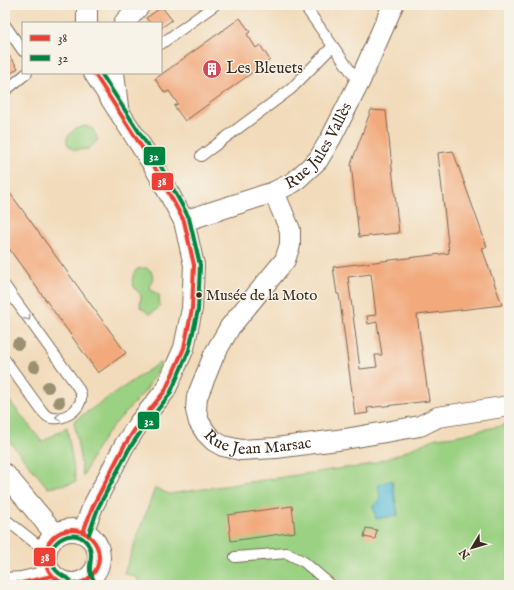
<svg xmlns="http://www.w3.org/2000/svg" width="514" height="590" font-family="'IM FELL English',serif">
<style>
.green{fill:#9bd183;stroke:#6b7e50}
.water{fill:#5abbd8;stroke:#4a727b}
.building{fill:#f2a97c;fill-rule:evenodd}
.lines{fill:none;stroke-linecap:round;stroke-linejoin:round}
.lane-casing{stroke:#7b6855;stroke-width:12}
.street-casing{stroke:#7b6855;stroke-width:22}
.secondary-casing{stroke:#7b6855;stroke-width:24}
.lane{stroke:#fff;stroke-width:10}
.street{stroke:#fff;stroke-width:20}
.secondary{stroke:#fff;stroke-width:22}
.bus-1-casing{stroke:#f7f3e8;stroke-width:7}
.bus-2-casing{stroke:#f7f3e8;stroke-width:7}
.bus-1{stroke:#ee3f34;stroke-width:4}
.bus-2{stroke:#008540;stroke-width:4}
.tree{fill:#9b9172}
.oneway{stroke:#a79f9a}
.bus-dot{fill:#3b2a1e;stroke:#f7f3e8;stroke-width:1.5}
.labels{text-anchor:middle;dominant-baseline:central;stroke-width:3;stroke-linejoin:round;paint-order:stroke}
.bus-label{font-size:15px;fill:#3b2a1e;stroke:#f7f3e8;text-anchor:start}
.poi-label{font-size:16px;fill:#3b2a1e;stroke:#f7f3e8;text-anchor:start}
.street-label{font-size:16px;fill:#3b2a1e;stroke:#f7f3e8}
.line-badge{stroke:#f7f3e8;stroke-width:1.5}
.badge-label{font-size:11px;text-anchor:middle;font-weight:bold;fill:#fff}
</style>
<rect width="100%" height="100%" fill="#f7f3e8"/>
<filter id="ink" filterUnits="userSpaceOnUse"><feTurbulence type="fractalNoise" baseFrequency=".025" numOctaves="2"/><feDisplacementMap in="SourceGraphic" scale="8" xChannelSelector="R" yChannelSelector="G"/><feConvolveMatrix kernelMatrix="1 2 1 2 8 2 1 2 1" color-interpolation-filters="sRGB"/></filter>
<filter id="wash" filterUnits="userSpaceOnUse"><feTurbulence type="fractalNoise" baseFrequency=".012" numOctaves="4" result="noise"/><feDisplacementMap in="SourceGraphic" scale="16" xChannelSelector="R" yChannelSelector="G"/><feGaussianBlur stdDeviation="0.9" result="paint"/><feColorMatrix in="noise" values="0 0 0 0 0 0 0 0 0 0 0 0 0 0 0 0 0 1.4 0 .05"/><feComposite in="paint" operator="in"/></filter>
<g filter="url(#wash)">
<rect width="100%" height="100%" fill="#f2dbbb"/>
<g class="green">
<polygon points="85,126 93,129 98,140 88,149 74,150 67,144 67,137 75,129"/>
<path d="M146,268L151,271L153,278L150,285L151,290L159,295L160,306L156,310L150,314L140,307L141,295C132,286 129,280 137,269Z"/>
<polygon points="159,363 162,364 146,390 111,428 96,449 83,476 74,421"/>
<polygon points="5,395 42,442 67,427 76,482 48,488 5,436"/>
<polygon points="509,424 509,585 137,585 138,578 124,573 155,488 169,494 344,468 361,467 397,455 436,438 455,436"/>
</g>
<path class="water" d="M392,480L398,515L376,519L373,506C382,500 380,494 378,485Z"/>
<g id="blocks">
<g class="building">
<polygon points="162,7 172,20 161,28 161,23 150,23 146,18"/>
<polygon points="240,18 250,32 247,34 256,48 260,45 270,60 185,121 174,106 178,104 169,91 165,93 155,79"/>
<polygon points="5,50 18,68 5,78"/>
<polygon points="371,110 386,111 399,233 359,237 351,164"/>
<path d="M453,151L487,247L482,248L502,305L417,315L429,401L367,408L368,413L355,415L339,294H337L333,267L449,253L438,153ZM371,274L376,315L367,316L368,324L377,322L382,355H375L377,367L360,369L348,277Z"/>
<polygon points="5,186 126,353 98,373 5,243"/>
<polygon points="292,506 295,532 231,541 228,515"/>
<polygon points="366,528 377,530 375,539 364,537"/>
</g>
</g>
</g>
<g filter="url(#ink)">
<use href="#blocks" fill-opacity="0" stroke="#7b6855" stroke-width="1"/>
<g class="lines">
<defs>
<g id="lane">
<polyline points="304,5 359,83"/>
<polyline points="5,25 23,51"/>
<polyline points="161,44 215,5"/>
<polyline points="5,91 27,73"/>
<polyline points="201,156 291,89 333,46"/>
<path d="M5,286L77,386C78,388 81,392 81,395C83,410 59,424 47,416C45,415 44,413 42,411L5,360"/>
<polyline points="5,519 34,542 46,548"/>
<polyline points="235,557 287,553 304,562 331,585"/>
</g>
<g id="street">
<polyline points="87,5 87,23"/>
<polyline points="124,23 140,5"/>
<polyline points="114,73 118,107"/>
<path id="s1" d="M274,192L290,230V245L285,260L230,327L214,355L197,397L196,410L199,422L206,433L214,441L223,446L241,450L276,448L345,439L420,426L438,417L509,406"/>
<path id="s2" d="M184,221L274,192L294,182L318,160L331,138L359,83L393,5"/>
<polyline points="5,474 56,535"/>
<polyline points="83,532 93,506 124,446 139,423 165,391 184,348 192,309 194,265 184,221 154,166 94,73"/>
</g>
<g id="secondary">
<circle cx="72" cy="557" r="27"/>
<polyline points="5,584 22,583 52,576"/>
</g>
</defs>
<use href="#lane" class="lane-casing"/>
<use href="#street" class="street-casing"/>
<use href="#secondary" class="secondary-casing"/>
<use href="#lane" class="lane"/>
<use href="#street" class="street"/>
<use href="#secondary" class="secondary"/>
<defs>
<g id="bus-1">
<circle cx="72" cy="557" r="27"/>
<polyline points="83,532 93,506 124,446 139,423 165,391 184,348 192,309 194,265 184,221 154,166 94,73"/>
<polyline points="5,584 22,583 52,576"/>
</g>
<g id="bus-2">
<polyline points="89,534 98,508 129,449 144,427 170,394 189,350 198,310 200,265 189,218 159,163 101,73"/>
<path d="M70,580C65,577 58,574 55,569C37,545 77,521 89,546C94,555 89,562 90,571C91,575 94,581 96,585"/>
</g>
</defs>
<use href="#bus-1" class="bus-1-casing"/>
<use href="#bus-2" class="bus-2-casing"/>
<use href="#bus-1" class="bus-1"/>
<use href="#bus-2" class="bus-2"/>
</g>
<g class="tree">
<circle cx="18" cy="344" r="6"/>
<circle cx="34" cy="367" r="6"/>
<circle cx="48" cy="387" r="6"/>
<circle cx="59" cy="402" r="6"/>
</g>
<defs><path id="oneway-chevron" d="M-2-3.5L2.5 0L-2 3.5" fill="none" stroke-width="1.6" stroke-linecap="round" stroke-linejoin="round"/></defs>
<g class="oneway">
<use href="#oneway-chevron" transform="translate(28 318) rotate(54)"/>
<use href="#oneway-chevron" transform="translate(58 417) rotate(177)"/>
</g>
</g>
<defs>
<symbol id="building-disc" viewBox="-11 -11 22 22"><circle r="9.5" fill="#d1495b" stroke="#f7f3e8"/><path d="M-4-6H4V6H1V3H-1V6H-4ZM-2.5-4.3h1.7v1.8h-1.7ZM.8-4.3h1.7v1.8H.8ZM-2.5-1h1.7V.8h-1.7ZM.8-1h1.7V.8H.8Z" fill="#fff"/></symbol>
</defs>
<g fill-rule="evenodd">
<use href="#building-disc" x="201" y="58" width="22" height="22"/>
</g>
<circle class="bus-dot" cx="199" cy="295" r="3.5"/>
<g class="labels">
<g class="bus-label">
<text x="206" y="295">Musée de la Moto</text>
</g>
<g class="poi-label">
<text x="226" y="69">Les Bleuets</text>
</g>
<g class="street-label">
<text stroke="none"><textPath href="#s2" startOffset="161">Rue Jules Vallès</textPath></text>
<text stroke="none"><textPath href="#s1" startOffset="330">Rue Jean Marsac</textPath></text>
</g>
</g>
<g class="line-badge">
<rect x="143" y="146" width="23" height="20" rx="4" fill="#008540"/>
<rect x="151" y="172" width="23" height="19" rx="4" fill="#ee3f34"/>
<rect x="137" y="411" width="23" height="19" rx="4" fill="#008540"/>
<rect x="33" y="547" width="23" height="20" rx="4" fill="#ee3f34"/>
</g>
<g class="badge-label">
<text x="154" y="160">32</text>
<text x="162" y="185">38</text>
<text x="149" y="425">32</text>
<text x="45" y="561">38</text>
</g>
<rect width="514" height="590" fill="none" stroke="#f7f3e8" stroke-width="20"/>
<rect x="22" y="22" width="140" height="52" fill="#f7f3e8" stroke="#aca397"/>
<rect x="30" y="35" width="20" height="6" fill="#ee3f34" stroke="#aca397"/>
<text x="58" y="42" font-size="12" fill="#3b2a1e">38</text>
<rect x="30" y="55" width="20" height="6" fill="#008540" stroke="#aca397"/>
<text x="58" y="62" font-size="12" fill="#3b2a1e">32</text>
<g transform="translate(472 548) rotate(232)" stroke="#f7f3e8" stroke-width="3" paint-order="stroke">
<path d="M0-3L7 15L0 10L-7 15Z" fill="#3b2a1e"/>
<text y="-6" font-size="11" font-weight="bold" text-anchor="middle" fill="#3b2a1e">N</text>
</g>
</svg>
